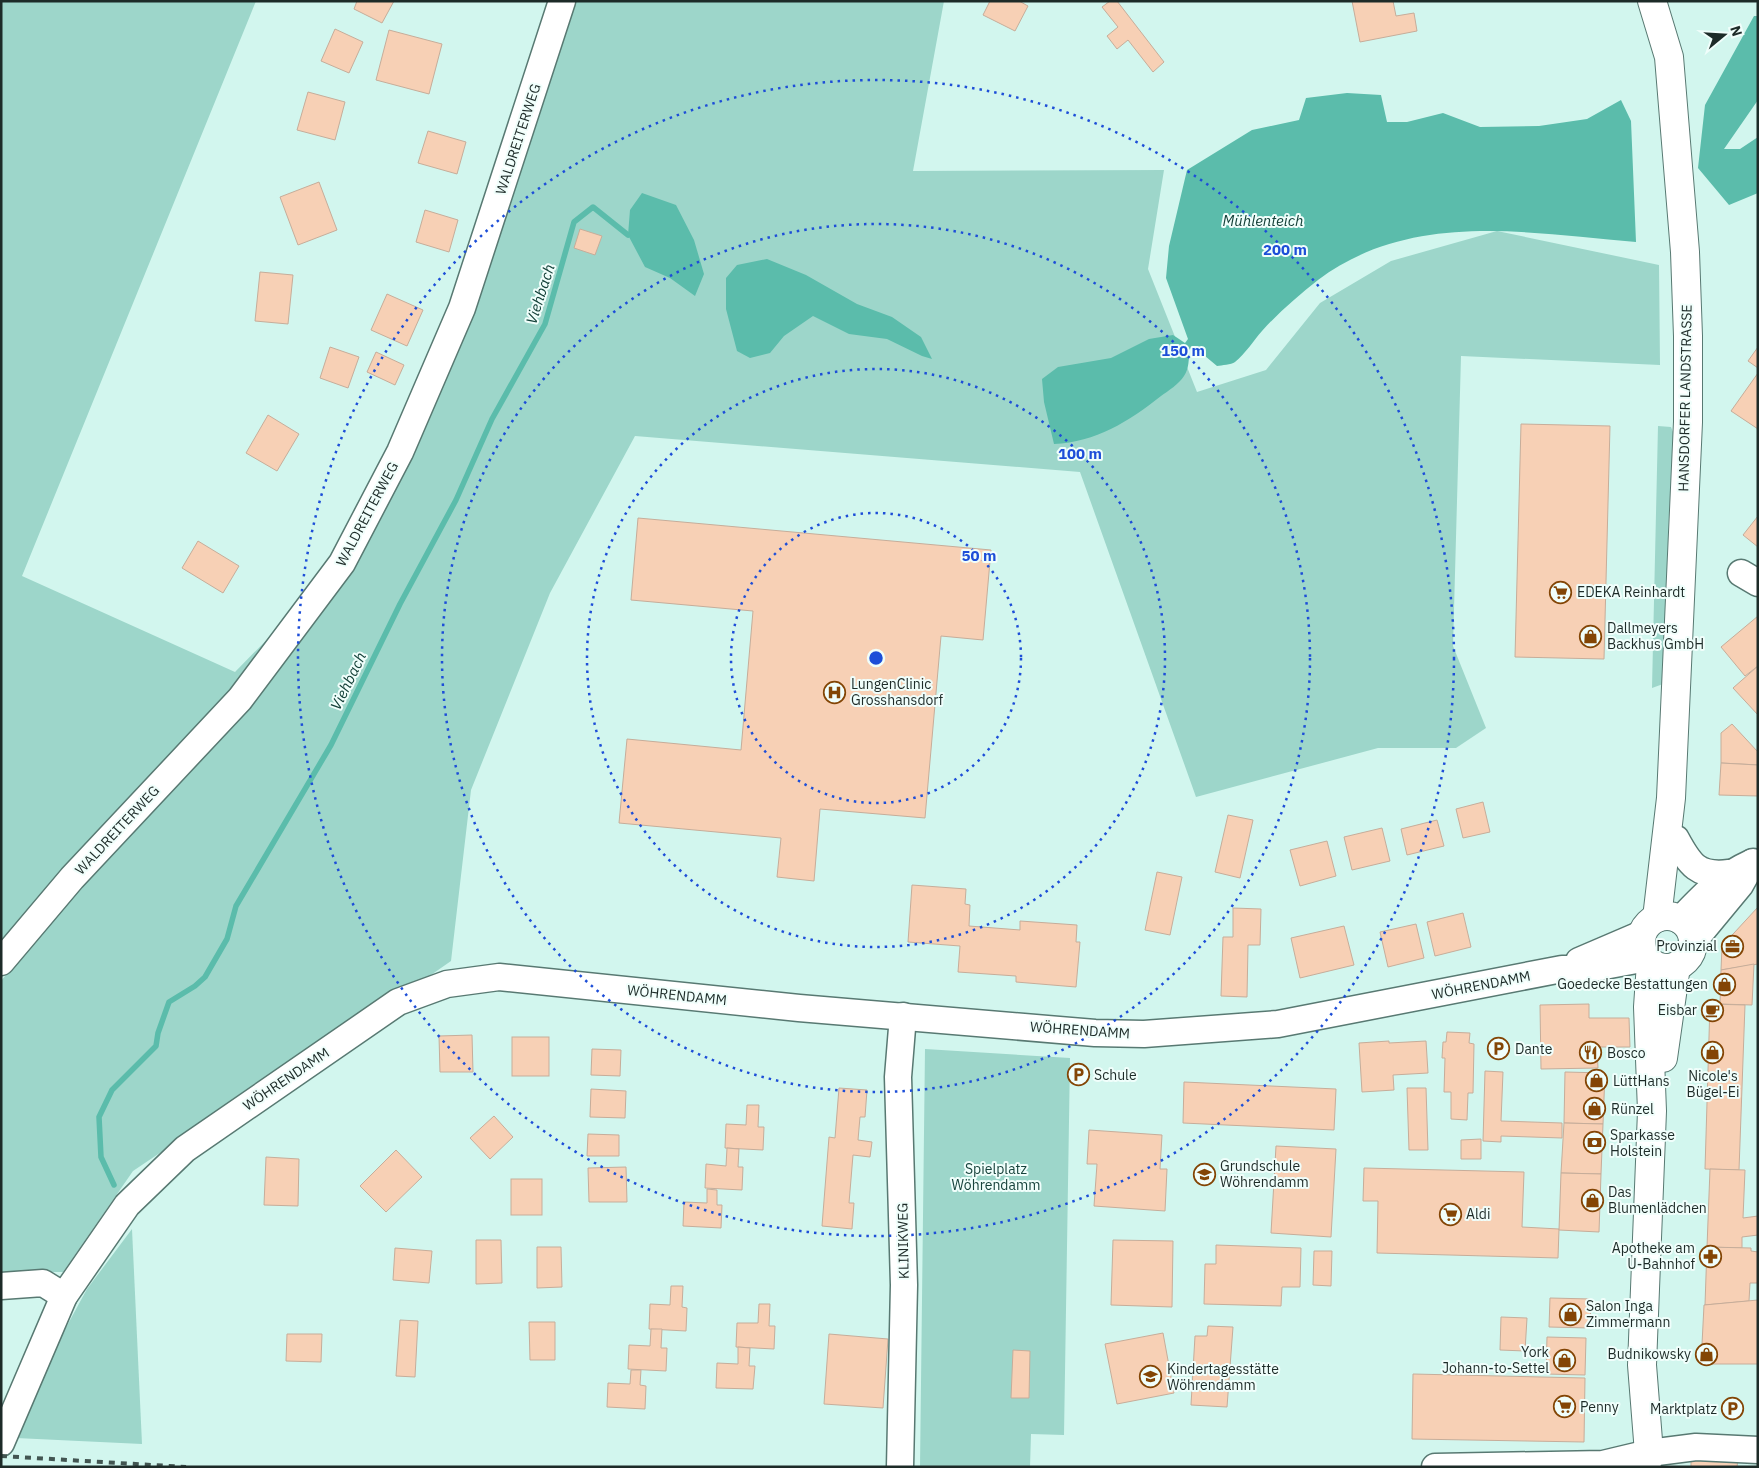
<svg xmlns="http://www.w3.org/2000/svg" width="1759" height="1468" font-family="'IBM Plex Sans',sans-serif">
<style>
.green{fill:#9dd6ca}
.water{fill:#5bbcab}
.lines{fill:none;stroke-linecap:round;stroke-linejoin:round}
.stream{stroke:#5bbcab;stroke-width:5.5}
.building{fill:#f7d0b5;stroke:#c6ad9a}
.minor-casing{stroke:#587972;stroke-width:29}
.major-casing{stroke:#587972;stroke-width:30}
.minor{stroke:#fff;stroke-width:26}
.major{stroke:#fff;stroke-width:28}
.rail{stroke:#425551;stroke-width:4;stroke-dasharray:6 6;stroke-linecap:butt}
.ring{fill:none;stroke:#1d4ed8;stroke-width:2.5;stroke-dasharray:2.5 5}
.labels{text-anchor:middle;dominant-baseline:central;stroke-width:4;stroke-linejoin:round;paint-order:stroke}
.street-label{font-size:14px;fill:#1d2b28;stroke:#f0fefb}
.poi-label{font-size:14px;fill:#1d2b28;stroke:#f0fefb;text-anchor:start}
.park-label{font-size:14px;fill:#17433c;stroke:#f0fefb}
.water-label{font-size:15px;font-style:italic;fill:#144139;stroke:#f0fefb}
.centre{fill:#1d4ed8;stroke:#f0fefb;stroke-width:2.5}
.ring-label{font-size:15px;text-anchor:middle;font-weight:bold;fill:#1d4ed8;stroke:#f0fefb;stroke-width:4;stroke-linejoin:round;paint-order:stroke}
</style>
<rect width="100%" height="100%" fill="#d2f6ee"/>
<g class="green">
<polygon points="1,1 256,1 22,576 235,672 342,563 400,452 562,1 944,1 913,171 1164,170 1148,269 1197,392 1266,370 1320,303 1391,261 1497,231 1659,265 1660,365 1461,356 1453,646 1486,728 1456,748 1378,748 1196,797 1080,472 635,436 550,593 471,790 451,961 418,984 380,1005 133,1171 63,1272 32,1272 1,1279 1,981 75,888 65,867 1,941"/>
<polygon points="1658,426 1671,427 1675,437 1669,514 1663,684 1652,688"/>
<polygon points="925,1049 1070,1058 1064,1435 1031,1434 1030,1467 920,1467"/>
<polygon points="132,1229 142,1444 16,1438 45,1366 87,1289"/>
</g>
<g class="water">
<polygon points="1754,16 1758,16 1758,100 1724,149 1740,149 1758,137 1758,193 1729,205 1698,168 1705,105"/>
<path d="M1347,93L1381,95L1387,122H1407L1443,113L1480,127L1539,126L1587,119L1621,100L1631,121L1636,242C1529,233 1411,210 1318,280C1299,295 1279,312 1262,331C1254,340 1245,354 1235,362C1231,365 1222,365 1217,366L1193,346L1189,350C1189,359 1189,369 1184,376C1179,384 1168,391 1161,396C1128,422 1096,442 1054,444L1044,402L1042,379L1058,367L1111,358L1149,339L1173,335L1185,343L1188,339L1166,278L1169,246L1187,170L1252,130L1299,120L1306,98Z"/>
<polygon points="642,193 676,205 694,240 704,274 695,296 670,278 645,267 628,235 630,210"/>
<polygon points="767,259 806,275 857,304 892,317 921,337 932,359 922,356 887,339 849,334 813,316 784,336 770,353 750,358 737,351 726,309 726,278 737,265"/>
</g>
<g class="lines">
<polyline class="stream" points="114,1185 101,1157 99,1117 112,1090 156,1046 158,1033 169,1002 195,986 205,977 227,939 236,906 331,745 400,604 456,500 492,419 545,324 574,222 593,207 628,235"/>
</g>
<g class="building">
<polygon points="357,1 394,1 382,23 354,9"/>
<polygon points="990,1 1019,1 1028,6 1015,31 983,15"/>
<polygon points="1110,1 1117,1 1164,62 1153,72 1128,40 1117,49 1107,36 1118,27 1102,7"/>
<polygon points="1352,1 1393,1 1396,16 1414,13 1417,31 1360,42"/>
<polygon points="335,29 363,42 349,73 321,61"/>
<polygon points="389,30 442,44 429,94 376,80"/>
<polygon points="308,92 345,102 335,140 297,130"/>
<polygon points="428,131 466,142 457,174 418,163"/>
<polygon points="319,182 337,230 298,245 280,197"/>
<polygon points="425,210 458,220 449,252 416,242"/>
<polygon points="580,229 602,236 595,255 574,248"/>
<polygon points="260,272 293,275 288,324 255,321"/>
<polygon points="387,294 423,310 407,346 371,330"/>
<polygon points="330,347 359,357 348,388 320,378"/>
<polygon points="1758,347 1758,368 1748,361"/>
<polygon points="376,352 404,365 395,385 367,372"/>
<polygon points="1758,373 1758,429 1731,411"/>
<polygon points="268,415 299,434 277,471 246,453"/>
<polygon points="1521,424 1610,426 1604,659 1515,657"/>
<polygon points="1758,516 1758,547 1743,535"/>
<polygon points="638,518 991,550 983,640 941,636 925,818 820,809 814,881 777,877 781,838 619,823 627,739 741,750 753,611 631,600"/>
<polygon points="198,541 239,566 223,593 182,568"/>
<polygon points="1758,616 1758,666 1745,676 1721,647"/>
<polygon points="1758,666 1758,715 1733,688"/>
<polygon points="1732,724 1758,752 1758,765 1721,763 1721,733"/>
<polygon points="1721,763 1758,765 1758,796 1719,795"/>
<polygon points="1483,802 1490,832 1463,838 1456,809"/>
<polygon points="1228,815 1253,820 1240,878 1215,872"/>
<polygon points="1437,820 1444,846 1407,855 1401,829"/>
<polygon points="1382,828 1390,861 1352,870 1344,837"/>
<polygon points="1327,841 1336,876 1300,886 1290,850"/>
<polygon points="1157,872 1182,877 1170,935 1145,930"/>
<polygon points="912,885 966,889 965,904 970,905 969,926 1020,930 1020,921 1077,925 1076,942 1080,942 1076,987 1016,982 1016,976 958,972 960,946 908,942"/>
<polygon points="1758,907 1758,964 1721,970 1722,946"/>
<polygon points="1233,908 1261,909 1260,945 1248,945 1247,997 1221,996 1223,937 1233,937"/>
<polygon points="1463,913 1471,947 1435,956 1427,922"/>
<polygon points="1416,924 1424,958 1388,967 1380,932"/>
<polygon points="1344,926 1354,965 1300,978 1291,938"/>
<polygon points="1754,964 1752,1005 1720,1004 1721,970"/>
<polygon points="1589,1004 1589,1018 1629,1018 1630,1047 1597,1047 1598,1068 1541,1069 1540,1005"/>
<polygon points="1710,1004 1745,1005 1739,1170 1705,1169"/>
<polygon points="1447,1032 1470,1033 1469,1043 1474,1044 1473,1093 1468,1093 1467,1120 1451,1119 1451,1092 1444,1092 1445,1058 1442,1058 1443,1042 1446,1042"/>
<polygon points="472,1035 473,1072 440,1072 439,1036"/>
<rect x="512" y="1037" width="37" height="39"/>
<polygon points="1389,1041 1389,1043 1426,1041 1428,1073 1393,1075 1394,1090 1362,1092 1359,1043"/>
<polygon points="592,1049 621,1050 620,1076 591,1075"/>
<polygon points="1485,1071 1503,1072 1501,1121 1562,1123 1562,1138 1501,1136 1501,1142 1483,1141"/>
<polygon points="1565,1072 1605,1073 1603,1124 1564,1123"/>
<polygon points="1184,1082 1336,1089 1334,1130 1183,1123"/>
<polygon points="839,1088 867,1090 865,1117 860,1117 858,1140 872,1142 870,1157 853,1155 849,1203 854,1203 852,1229 822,1226 829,1137 835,1138"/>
<polygon points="1407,1088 1426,1088 1428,1150 1409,1150"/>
<polygon points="591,1089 626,1091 625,1118 590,1117"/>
<polygon points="747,1105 759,1105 758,1127 764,1127 763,1150 725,1148 726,1124 746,1125"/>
<polygon points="494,1116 513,1137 490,1159 470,1138"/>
<polygon points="1564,1123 1603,1124 1601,1174 1561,1173"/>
<polygon points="1089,1130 1162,1135 1160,1169 1167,1169 1165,1211 1094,1206 1097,1164 1087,1164"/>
<polygon points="588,1134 619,1135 619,1156 587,1156"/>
<polygon points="1481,1139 1481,1159 1461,1159 1461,1140"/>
<polygon points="1276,1146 1336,1149 1331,1237 1271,1233"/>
<polygon points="727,1148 739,1149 738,1167 743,1167 742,1190 705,1188 706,1164 726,1166"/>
<polygon points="396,1150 422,1177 386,1212 360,1186"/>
<polygon points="266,1157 299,1159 298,1206 264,1205"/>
<polygon points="626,1167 627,1202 589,1202 588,1168"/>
<polygon points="1364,1168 1524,1172 1522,1227 1559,1229 1558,1258 1377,1253 1378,1201 1363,1201"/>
<polygon points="1710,1169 1745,1170 1743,1218 1758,1216 1758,1235 1742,1237 1742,1248 1707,1247"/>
<polygon points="1561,1173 1601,1174 1599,1232 1559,1230"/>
<rect x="511" y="1179" width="31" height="36"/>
<polygon points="707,1189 717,1190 717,1205 722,1205 721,1228 683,1226 684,1202 707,1203"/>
<polygon points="476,1240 501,1240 502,1283 476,1284"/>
<polygon points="1113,1240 1173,1241 1172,1307 1111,1305"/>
<polygon points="1216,1245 1301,1248 1300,1287 1282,1287 1281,1306 1204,1304 1205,1264 1216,1264"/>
<polygon points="537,1247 561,1247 562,1287 537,1288"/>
<polygon points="1707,1247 1751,1248 1751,1251 1758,1252 1758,1283 1750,1283 1749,1301 1705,1305"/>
<polygon points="395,1248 432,1251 429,1283 393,1280"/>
<polygon points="1314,1251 1332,1251 1331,1286 1313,1285"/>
<polygon points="671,1286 683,1286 682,1307 687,1308 686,1331 649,1329 650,1304 670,1305"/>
<polygon points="1550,1298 1591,1299 1590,1328 1549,1327"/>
<polygon points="1758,1300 1758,1364 1701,1364 1704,1305"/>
<polygon points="759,1304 770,1304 769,1326 775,1326 774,1349 736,1347 737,1323 758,1323"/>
<polygon points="1501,1317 1527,1318 1525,1351 1500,1350"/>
<polygon points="400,1320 418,1321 415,1377 396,1376"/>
<polygon points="529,1322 555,1322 555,1360 530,1360"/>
<polygon points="1208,1326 1233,1327 1227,1407 1191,1405 1195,1336 1207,1336"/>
<polygon points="651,1329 662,1329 661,1348 667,1348 666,1371 628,1369 629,1345 650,1346"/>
<polygon points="1163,1333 1174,1393 1117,1404 1105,1344"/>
<polygon points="287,1334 322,1334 321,1362 286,1361"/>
<polygon points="829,1334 888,1339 883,1408 824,1404"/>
<polygon points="1547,1337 1586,1338 1585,1375 1546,1374"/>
<polygon points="738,1347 750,1348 749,1366 755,1366 753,1389 716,1388 717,1363 738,1364"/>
<polygon points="1013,1350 1030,1351 1029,1398 1011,1398"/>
<polygon points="631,1370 641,1370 640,1385 646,1386 645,1409 607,1407 608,1383 630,1384"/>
<polygon points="1413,1374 1585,1378 1584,1442 1412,1439"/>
<polygon points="1691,1456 1738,1458 1737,1467 1691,1467"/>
</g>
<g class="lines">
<defs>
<g id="minor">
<polyline points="1741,573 1758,583"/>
<path d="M1676,839C1690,865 1698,877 1729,873"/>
<path d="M1680,920C1703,896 1720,877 1751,863"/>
<polyline points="1692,943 1740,885 1753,862"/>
<polyline points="1579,961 1642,934"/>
<polyline points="1,962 72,878 240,699 342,563 400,452 462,308 562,1"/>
<polyline points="1,1286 43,1283 64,1296"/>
<polyline points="1,1443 64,1296 127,1205 185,1149 398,1002 447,984 499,977 799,1008 1095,1033 1144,1034 1278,1024 1562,969 1588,969 1647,958"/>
<polyline points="900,1467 904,1285 898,1077 903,1016"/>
<polyline points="1435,1467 1603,1464 1649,1453 1696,1447 1758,1450"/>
</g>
<g id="major">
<polyline points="1652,1 1669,57 1685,252 1688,336 1688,422 1671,798 1657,918"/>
<circle cx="1667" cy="942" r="26"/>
<polyline points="1663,1058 1676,966"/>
<polyline points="1646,1467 1649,1453 1642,1365 1652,1111 1648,1007 1651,963"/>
</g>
</defs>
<use href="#minor" class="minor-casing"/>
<use href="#major" class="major-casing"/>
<use href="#minor" class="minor"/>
<use href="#major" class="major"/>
<polyline class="rail" points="1,1456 186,1467"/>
</g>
<g class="ring">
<circle cx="876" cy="658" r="145"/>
<circle cx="876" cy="658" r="289"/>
<circle cx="876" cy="658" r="434"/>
<circle cx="876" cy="658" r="578"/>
</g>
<defs>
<symbol id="supermarket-ring" viewBox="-11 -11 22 22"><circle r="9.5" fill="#f0fefb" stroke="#834505" stroke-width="1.5"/><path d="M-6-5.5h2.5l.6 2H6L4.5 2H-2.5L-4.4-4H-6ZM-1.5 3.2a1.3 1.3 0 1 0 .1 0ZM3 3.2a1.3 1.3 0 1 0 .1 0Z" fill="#834505"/></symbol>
<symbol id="shop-ring" viewBox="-11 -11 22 22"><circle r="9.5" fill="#f0fefb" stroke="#834505" stroke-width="1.5"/><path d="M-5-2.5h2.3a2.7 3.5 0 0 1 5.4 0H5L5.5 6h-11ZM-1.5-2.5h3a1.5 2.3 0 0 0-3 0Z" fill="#834505"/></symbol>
<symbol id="hospital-ring" viewBox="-11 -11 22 22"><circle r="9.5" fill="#f0fefb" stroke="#834505" stroke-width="1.5"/><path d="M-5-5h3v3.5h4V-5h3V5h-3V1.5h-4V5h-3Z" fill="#834505"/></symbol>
<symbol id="office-ring" viewBox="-11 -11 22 22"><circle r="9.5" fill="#f0fefb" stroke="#834505" stroke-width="1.5"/><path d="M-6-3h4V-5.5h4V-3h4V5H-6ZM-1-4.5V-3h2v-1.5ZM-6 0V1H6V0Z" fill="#834505"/></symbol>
<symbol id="cafe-ring" viewBox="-11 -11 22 22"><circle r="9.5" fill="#f0fefb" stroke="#834505" stroke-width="1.5"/><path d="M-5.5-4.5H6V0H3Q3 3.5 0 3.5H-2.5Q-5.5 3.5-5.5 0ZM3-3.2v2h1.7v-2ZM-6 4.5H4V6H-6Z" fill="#834505"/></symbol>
<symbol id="parking-ring" viewBox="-11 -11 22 22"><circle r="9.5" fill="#f0fefb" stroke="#834505" stroke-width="1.5"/><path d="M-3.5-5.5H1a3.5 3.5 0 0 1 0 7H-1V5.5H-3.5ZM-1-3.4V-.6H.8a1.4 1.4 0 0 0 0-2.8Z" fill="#834505"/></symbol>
<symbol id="restaurant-ring" viewBox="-11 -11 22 22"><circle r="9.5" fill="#f0fefb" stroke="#834505" stroke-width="1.5"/><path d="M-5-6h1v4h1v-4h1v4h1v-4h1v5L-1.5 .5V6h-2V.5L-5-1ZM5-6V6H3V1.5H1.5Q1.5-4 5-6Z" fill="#834505"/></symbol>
<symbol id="bank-ring" viewBox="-11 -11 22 22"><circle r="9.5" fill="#f0fefb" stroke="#834505" stroke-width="1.5"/><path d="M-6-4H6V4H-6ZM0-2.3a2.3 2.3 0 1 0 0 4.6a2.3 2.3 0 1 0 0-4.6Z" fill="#834505"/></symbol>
<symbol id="school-ring" viewBox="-11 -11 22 22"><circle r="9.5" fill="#f0fefb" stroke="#834505" stroke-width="1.5"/><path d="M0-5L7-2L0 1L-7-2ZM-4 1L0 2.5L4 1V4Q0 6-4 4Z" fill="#834505"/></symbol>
<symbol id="pharmacy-ring" viewBox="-11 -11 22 22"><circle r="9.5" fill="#f0fefb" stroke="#834505" stroke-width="1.5"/><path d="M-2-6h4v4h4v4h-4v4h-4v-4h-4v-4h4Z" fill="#834505"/></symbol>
</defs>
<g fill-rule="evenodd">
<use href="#supermarket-ring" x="1548" y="580" width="25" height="25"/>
<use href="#shop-ring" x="1578" y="624" width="25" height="25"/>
<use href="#hospital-ring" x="822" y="680" width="25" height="25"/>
<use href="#office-ring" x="1720" y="934" width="25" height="25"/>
<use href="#shop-ring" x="1712" y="972" width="25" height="25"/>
<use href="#cafe-ring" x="1700" y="998" width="25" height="25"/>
<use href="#parking-ring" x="1486" y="1036" width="25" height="25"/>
<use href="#restaurant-ring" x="1578" y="1040" width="25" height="25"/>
<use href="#shop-ring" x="1700" y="1040" width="25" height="25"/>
<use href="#parking-ring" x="1066" y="1062" width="25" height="25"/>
<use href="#shop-ring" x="1584" y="1068" width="25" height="25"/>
<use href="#shop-ring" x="1582" y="1096" width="25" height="25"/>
<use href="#bank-ring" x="1582" y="1130" width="25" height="25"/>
<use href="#school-ring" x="1192" y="1162" width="25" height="25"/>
<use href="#shop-ring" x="1580" y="1188" width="25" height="25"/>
<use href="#supermarket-ring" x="1438" y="1202" width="25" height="25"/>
<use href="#pharmacy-ring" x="1698" y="1244" width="25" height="25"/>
<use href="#shop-ring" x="1558" y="1302" width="25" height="25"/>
<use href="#shop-ring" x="1694" y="1342" width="25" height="25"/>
<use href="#shop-ring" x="1552" y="1348" width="25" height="25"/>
<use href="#school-ring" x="1138" y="1364" width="25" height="25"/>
<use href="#supermarket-ring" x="1552" y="1394" width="25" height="25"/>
<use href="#parking-ring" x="1720" y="1396" width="25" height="25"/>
</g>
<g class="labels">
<g class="street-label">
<text transform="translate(518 139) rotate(-72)">WALDREITERWEG</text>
<text transform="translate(1685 398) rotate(-89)">HANSDORFER LANDSTRASSE</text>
<text transform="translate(367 514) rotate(-62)">WALDREITERWEG</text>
<text transform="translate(117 830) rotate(-47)">WALDREITERWEG</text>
<text transform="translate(1481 985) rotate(-11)">WÖHRENDAMM</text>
<text transform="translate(677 995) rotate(6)">WÖHRENDAMM</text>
<text transform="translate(1080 1030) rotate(4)">WÖHRENDAMM</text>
<text transform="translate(286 1079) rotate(-34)">WÖHRENDAMM</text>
<text transform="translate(903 1241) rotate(-91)">KLINIKWEG</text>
</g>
<g class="poi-label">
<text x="1577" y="592">EDEKA Reinhardt</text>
<text x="1607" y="628">Dallmeyers<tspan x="1607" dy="16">Backhus GmbH</tspan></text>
<text x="851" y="684">LungenClinic<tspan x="851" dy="16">Grosshansdorf</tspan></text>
<text x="1717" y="946" text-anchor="end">Provinzial</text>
<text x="1708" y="984" text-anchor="end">Goedecke Bestattungen</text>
<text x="1697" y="1010" text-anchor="end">Eisbar</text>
<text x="1515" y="1049">Dante</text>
<text x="1607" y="1053">Bosco</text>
<text x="1094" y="1075">Schule</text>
<text x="1713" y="1076" text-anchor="middle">Nicole's<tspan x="1713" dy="16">Bügel-Ei</tspan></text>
<text x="1613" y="1081">LüttHans</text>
<text x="1611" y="1109">Rünzel</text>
<text x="1610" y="1135">Sparkasse<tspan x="1610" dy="16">Holstein</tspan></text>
<text x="1220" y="1166">Grundschule<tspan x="1220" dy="16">Wöhrendamm</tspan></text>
<text x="1608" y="1192">Das<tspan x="1608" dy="16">Blumenlädchen</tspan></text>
<text x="1466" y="1214">Aldi</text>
<text x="1695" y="1248" text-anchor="end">Apotheke am<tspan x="1695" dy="16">U-Bahnhof</tspan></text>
<text x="1586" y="1306">Salon Inga<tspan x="1586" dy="16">Zimmermann</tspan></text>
<text x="1549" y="1352" text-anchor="end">York<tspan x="1549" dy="16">Johann-to-Settel</tspan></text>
<text x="1691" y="1354" text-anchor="end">Budnikowsky</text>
<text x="1167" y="1369">Kindertagesstätte<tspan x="1167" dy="16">Wöhrendamm</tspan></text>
<text x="1580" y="1407">Penny</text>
<text x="1717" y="1409" text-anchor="end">Marktplatz</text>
</g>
<g class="park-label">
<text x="996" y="1169">Spielplatz<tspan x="996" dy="16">Wöhrendamm</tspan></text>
</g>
<g class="water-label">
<text x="1263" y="220">Mühlenteich</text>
<text transform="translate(540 294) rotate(-72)">Viehbach</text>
<text transform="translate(348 681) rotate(-64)">Viehbach</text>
</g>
</g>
<circle cx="876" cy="658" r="8" class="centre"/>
<g class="ring-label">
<text x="1285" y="255">200 m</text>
<text x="1183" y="356">150 m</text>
<text x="1080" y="459">100 m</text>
<text x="979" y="561">50 m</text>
</g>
<rect width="1759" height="1468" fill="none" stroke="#1d2b28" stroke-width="5"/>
<g transform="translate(1724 35) rotate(72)" stroke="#f0fefb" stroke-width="4" paint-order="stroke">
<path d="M0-4L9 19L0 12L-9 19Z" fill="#1d2b28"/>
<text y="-8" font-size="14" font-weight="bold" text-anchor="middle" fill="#1d2b28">N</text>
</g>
</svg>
